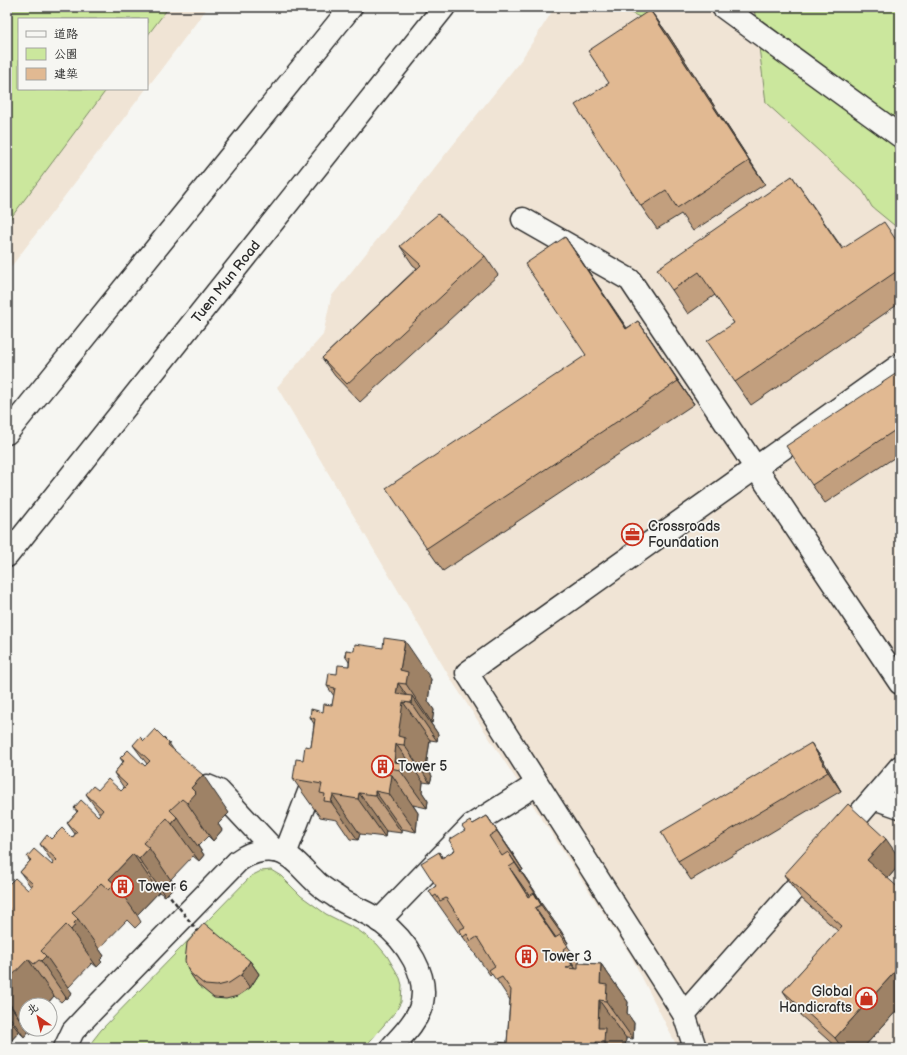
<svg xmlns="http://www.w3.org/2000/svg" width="907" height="1055" font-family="'Balsamiq Sans','LXGW WenKai TC',sans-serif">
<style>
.built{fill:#f0e4d5}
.green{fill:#cbe79d;stroke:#7b8964}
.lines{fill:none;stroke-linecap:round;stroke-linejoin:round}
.minor-casing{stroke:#2b2b2b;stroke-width:25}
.highway-casing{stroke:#2b2b2b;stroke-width:25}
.minor{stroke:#f6f6f2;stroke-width:22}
.highway{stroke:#f6f6f2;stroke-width:22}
.path-bridge{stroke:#2b2b2b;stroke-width:2.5;stroke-dasharray:4 3;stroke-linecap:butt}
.wall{fill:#c29f7e;stroke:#2b2b2b}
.shaded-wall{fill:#9e8266;stroke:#2b2b2b}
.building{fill:#e1b992;stroke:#2b2b2b}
.labels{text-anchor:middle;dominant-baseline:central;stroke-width:3.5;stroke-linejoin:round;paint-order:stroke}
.street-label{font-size:14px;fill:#2b2b2b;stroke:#f6f6f2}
.poi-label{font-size:14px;fill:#2b2b2b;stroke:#f6f6f2;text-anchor:start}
</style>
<rect width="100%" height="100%" fill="#f6f6f2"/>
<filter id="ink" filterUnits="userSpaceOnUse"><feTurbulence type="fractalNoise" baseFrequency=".025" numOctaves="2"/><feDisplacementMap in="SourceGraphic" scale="8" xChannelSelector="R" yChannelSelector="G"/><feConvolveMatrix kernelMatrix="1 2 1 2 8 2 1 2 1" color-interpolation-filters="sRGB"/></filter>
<g filter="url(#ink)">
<g class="built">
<polygon points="7,7 208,7 147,88 147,19 19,19 19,89 146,89 7,272"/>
<polygon points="555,7 781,7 900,89 900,1048 678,1048 630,954 452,681 277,387 323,335 331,297 521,60"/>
</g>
<g class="green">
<polygon points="11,7 169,7 147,36 147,19 19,19 19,89 107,89 7,223 7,11"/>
<polygon points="618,7 659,7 644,19"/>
<polygon points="754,7 900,7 900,230 872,207 863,191 766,103"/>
<polygon points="271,870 281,876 301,896 326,914 358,930 377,944 387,956 400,978 402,985 401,1002 396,1011 364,1048 87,1048 101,1030 251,876 261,871"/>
</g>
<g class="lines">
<defs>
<g id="minor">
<polyline points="723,7 900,136"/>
<polyline points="523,219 630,280 900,683"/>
<polyline points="200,788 207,786 219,791 275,851"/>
<polyline points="874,798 900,807"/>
<polyline points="839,838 900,767"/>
<polyline points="285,854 309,792"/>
<polyline points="379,921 472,825 537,784"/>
<polyline points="684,1014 814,867"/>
<path d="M65,1048L73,1031L87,1016L238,861C249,853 260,849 275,851C291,853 302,869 313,879C319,886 327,891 335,896C348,906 366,911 380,921C405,939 432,977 420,1009C414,1025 401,1036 391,1048"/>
<polyline points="695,1048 684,1014 467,673 900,365"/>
</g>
<g id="highway">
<polyline points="7,433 351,7"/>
<path id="s1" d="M7,556L444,7"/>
</g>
</defs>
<use href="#minor" class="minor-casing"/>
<use href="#highway" class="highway-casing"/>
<use href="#minor" class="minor"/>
<use href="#highway" class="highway"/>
<polyline class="path-bridge" points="166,891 199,933"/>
</g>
<g class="wall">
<polygon points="650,10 667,33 765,184 693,231 681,214 657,229 641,206 609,83"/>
<polygon points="792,176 843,249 900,245 900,303 751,405 735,382 734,323 715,295 688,314 672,290"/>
<polygon points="565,237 627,328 638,321 694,404 443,571 427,548 586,355"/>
<polygon points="400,246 485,256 498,275 360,402 335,376 322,358 417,268 413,265"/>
<polygon points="900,371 900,454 825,503 812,485"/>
<polygon points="346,650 431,679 428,701 434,710 432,723 430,722 438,734 437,741 430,740 426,767 432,776 430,783 423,782 422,792 428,801 427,808 413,805 418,813 416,832 402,829 402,833 386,831 385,837 360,834 358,840 350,839 337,820 320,817 293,779 303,760 311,747 314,724 310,717 323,712 332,705 334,696 327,686 337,674 349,666 349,662 345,656"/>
<polygon points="144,741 169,743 175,752 229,813 218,824 222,830 213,841 208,836 198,846 204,855 199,861 193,856 171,879 175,886 165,896 159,892 137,915 141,922 135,928 127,920 99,949 104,956 100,960 102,962 97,967 92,963 68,988 72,993 67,999 66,997 61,1002 54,996 46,1005 26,1005 26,1029 35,1029 31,1034 29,1031 24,1037 19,1032 7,1045 7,886 28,890 31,887 20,872 30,861 27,857 52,865 53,863 40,844 51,839 72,838 75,834 67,823 77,812 74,808 98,816 100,814 86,794 98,790 121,791 124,788 114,773 123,762 120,758 145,766 147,764 133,745"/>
<polygon points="811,743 824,762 841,791 691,880 678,861"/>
<polygon points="487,816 513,854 523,870 521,871 534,890 541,902 540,902 561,931 568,943 566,944 580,963 601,964 628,1002 627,1013 634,1023 633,1039 626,1038 625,1048 496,1048 507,1043 510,1000 492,973 490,975 461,934 460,935 429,891 436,886 439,852 443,858 455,850 473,824"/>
<polygon points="900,859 900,864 888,878 900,1007 863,1048 837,1048 799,1014 783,991 838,931 801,898 784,875"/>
<polygon points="250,961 259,974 250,988 238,996 226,999 214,998 198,985 189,972"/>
</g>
<g class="shaded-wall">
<polygon points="650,10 667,33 765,184 749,161"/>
<polygon points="565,237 581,260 642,352 626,329"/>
<polygon points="638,321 654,344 694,404 678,381"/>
<polygon points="405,641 431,679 428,701 434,710 432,723 406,684 400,670"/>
<polygon points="398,683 411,702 412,696 438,734 437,741 411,703 403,702 430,740 426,767 432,776 430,783 398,736 396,694"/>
<polygon points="811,743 824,762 841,791 828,772"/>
<polygon points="396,744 423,782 422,792 428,801 427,808 394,762"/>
<polygon points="380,766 391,781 392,775 418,813 416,832 389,794 379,773"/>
<polygon points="203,775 229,813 218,824 222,830 213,841 187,803 191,788"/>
<polygon points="375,791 402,829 402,833 375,795"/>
<polygon points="359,793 386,831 385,837 358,799"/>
<polygon points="333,795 360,834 358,840 331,802"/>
<polygon points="487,816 513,854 523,870"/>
<polygon points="177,817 204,855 199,861 172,824"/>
<polygon points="886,839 900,859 900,864 884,883 867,860"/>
<polygon points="149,848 175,886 165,896 139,859"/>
<polygon points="508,852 534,890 541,902 515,863"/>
<polygon points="133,854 159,892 137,915 115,884 109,879"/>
<polygon points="509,867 536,905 528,897"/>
<polygon points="534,893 561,931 568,943 541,905"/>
<polygon points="535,908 564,949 555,938"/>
<polygon points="78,919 104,956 100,960 102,962 97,967 71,930 74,923"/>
<polygon points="7,942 28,959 54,996 46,1005 26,1005 26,1027 7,1000"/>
<polygon points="563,950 589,988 598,1003 572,965"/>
<polygon points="46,956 72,993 67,999 41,961"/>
<polygon points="250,961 259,974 250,988 241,975"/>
<polygon points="601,964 628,1002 627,1013 634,1023 633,1039 606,1001 600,984"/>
<polygon points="900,966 900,1007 863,1048 842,1048 835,1038"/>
<polygon points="599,1000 626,1038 625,1048 608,1048 604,1042 598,1028"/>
<polygon points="7,1001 26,1028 26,1029 27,1029 29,1031 24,1037 7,1013"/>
<polygon points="7,1016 19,1032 7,1045"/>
<polygon points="27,1029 35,1029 31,1034"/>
<polygon points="596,1042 601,1048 596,1048"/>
</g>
<g class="building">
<polygon points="650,10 749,161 677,208 666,190 641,206 575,105 609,83 588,51"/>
<polygon points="792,176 842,249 884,222 900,246 900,269 735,382 707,341 734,323 699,272 672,290 657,269"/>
<polygon points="438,214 485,256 347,384 322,358 421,265 400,246"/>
<polygon points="565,237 626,329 638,321 678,381 427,548 386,488 586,355 525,264"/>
<polygon points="900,371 900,427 812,485 786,446"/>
<polygon points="384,638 405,641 400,670 408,672 406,684 398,683 396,694 412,696 411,703 403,702 398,736 405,738 404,745 396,744 394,762 401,763 400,770 380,766 379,773 392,775 389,794 375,791 375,795 359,793 358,799 333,795 331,802 324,801 325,794 320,793 322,784 293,779 296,759 303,760 305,746 311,747 315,719 310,717 311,709 323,712 324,704 332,705 335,688 327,686 329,673 337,674 338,665 349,666 350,657 345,656 346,650 354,651 355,644 383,648"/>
<polygon points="155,729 169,743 168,745 203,775 191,788 196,793 187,803 182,799 170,810 177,817 172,824 167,818 143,843 149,848 139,859 133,854 109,879 115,884 109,890 101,883 72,913 78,919 74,923 75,925 71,930 66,925 41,951 46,956 41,961 39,960 34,964 28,959 7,981 7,912 10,909 7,906 7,886 15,878 28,890 33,884 20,872 31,860 27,857 34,849 52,865 57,860 40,844 47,835 51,839 62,828 72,838 77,832 67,823 78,811 74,808 81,800 98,816 103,810 86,794 93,786 98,790 108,779 121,791 127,785 114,773 124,761 120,758 128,750 145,766 150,761 133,745 140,737 144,741"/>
<polygon points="811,743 828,772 678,861 661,832"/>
<polygon points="848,804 886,839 867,860 900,889 900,966 835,1038 783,991 842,926 784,875"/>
<polygon points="487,816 497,831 489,836 502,856 508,852 515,863 509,867 528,897 534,893 541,905 535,908 555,938 560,935 568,946 563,950 572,965 566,968 578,969 578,963 601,964 600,984 607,985 606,1001 599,1000 598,1028 605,1028 604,1042 596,1042 596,1048 496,1048 496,1042 507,1043 511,990 502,977 496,980 489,970 495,966 477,937 471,941 467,934 463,937 459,930 465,927 446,898 440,901 436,895 433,897 429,891 436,886 421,863 439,852 442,858 455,850 449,840 465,830 462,826 470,821 473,824"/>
<polygon points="204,923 250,961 241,975 229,983 217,986 205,985 189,972 185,961 187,943"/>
<polygon points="7,989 9,991 7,994"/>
</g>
</g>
<defs>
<symbol id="office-ring" viewBox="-11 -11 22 22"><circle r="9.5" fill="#f6f6f2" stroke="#c8321e" stroke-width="1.5"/><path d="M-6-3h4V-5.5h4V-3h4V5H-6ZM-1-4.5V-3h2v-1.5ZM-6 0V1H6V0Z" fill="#c8321e"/></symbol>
<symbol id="building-ring" viewBox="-11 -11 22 22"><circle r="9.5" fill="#f6f6f2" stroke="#c8321e" stroke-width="1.5"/><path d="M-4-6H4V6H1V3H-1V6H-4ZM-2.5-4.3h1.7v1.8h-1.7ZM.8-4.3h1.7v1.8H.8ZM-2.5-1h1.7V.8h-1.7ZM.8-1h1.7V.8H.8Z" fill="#c8321e"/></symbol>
<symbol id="shop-ring" viewBox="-11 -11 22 22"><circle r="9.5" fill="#f6f6f2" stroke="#c8321e" stroke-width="1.5"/><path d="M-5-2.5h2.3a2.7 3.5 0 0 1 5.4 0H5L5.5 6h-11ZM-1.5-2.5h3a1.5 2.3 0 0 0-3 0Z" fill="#c8321e"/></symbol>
</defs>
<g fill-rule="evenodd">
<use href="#office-ring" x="620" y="522" width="25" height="25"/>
<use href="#building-ring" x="370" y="754" width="25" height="25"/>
<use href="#building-ring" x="110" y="874" width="25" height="25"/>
<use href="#building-ring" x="514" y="944" width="25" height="25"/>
<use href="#shop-ring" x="854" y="986" width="25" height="25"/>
</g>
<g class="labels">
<g class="street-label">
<text stroke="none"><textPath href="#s1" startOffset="351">Tuen Mun Road</textPath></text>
</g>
<g class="poi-label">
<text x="648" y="526">Crossroads<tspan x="648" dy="16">Foundation</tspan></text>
<text x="398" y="766">Tower 5</text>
<text x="138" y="886">Tower 6</text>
<text x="542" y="956">Tower 3</text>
<text x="852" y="991" text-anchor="end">Global<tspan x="852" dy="16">Handicrafts</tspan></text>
</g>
</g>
<rect width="907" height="1055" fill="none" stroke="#f6f6f2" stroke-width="24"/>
<rect x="12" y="12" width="883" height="1031" fill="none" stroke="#2b2b2b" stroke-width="1.5" filter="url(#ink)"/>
<rect x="18" y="18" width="130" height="72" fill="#f6f6f2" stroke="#a5a5a2"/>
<rect x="26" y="31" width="20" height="6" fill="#f6f6f2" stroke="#a5a5a2"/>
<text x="54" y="38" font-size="12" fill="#2b2b2b">道路</text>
<rect x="26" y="48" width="20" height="12" fill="#cbe79d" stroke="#a5a5a2"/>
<text x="54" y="58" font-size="12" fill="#2b2b2b">公園</text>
<rect x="26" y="68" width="20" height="12" fill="#e1b992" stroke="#a5a5a2"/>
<text x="54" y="78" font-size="12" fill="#2b2b2b">建築</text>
<g transform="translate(38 1017) rotate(326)"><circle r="19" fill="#f6f6f2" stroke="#a5a5a2"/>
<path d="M0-3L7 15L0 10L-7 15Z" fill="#c8321e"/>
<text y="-6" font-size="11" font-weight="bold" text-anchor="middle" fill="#2b2b2b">北</text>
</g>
</svg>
